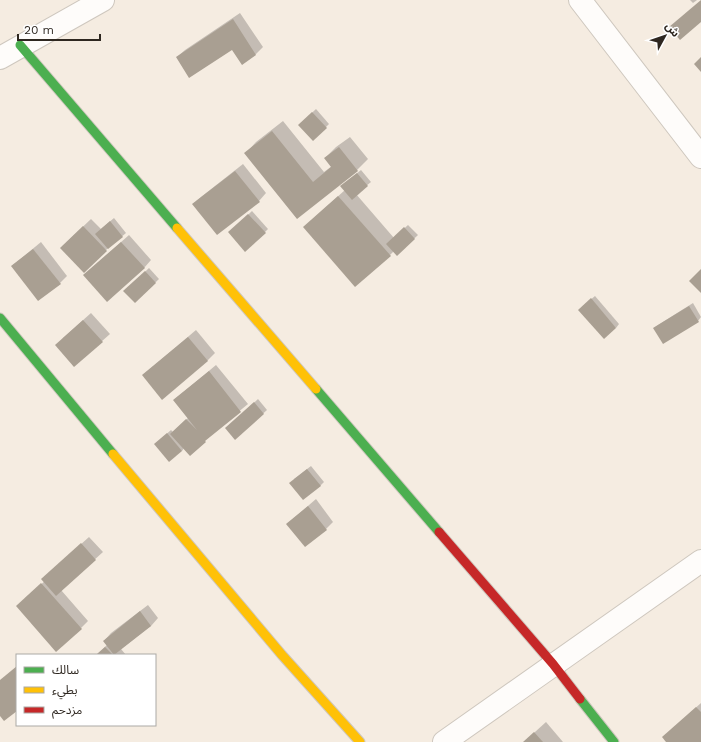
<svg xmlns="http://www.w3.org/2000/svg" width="701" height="742" font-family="'Work Sans','Noto Sans Arabic',sans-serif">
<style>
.shadow{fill:#0003}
.building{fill:#a99f92}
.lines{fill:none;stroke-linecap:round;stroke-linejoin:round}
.street-casing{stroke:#cec7be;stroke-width:24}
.fast-casing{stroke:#cec7be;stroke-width:11}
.slow-casing{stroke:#cec7be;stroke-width:11}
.jam-casing{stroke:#cec7be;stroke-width:11}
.street{stroke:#fefcfa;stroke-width:22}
.fast{stroke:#4caf50;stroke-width:9}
.slow{stroke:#ffc107;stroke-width:9}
.jam{stroke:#c62828;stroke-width:9}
</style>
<rect width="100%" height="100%" fill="#f5ece1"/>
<g class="shadow">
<polygon points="690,0 697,0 693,3"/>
<polygon points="240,13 263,47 256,54 242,63 232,49 177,57 185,50"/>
<polygon points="316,109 329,124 313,140 299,125"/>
<polygon points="283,121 324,172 332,166 325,158 336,147 350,137 368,159 357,170 297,218 246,153 256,142"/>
<polygon points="243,164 266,193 259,201 193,204 201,197"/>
<polygon points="361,170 371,182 356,194 394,238 408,225 418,235 397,255 394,251 390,255 315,217 345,190 345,183"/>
<polygon points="252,211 268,229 265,232 229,233"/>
<polygon points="114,218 126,233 106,250 69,240 91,219 101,229"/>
<polygon points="129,235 151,260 144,268 92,268"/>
<polygon points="41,242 67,276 60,283 12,266"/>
<polygon points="149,268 159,279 135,302 125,291"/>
<polygon points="595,296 619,324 616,328 583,306"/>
<polygon points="693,303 701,317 698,321 654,328 658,325"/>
<polygon points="91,313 110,334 74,366 63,338"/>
<polygon points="196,330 215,353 207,361 143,375"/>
<polygon points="216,365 248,404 208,437 190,455 184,448 182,451 155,444 171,430 173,432 188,418 174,400"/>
<polygon points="258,399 267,410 235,439 230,425"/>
<polygon points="311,466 324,482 320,486 294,479"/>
<polygon points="316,499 333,522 326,529 287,524"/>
<polygon points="89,537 103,552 61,590 88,621 81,628 25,598 45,581 50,572"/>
<polygon points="148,605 158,618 151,626 121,649 126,655 96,655 107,645 104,641 111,633"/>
<polygon points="701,703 701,742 667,742 663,737"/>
<polygon points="546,722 563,742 524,742"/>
</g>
<g class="building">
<polygon points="701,0 701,22 680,40 669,27"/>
<polygon points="233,19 256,55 242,65 232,50 189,78 176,57"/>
<polygon points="701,57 701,72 694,64"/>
<polygon points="312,112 327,128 313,141 298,125"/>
<polygon points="272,131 313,182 331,167 324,158 339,147 358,171 297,219 244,153"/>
<polygon points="235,171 260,202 217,235 192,204"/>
<polygon points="357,173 368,186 352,200 340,186"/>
<polygon points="338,196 391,256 355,287 303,227"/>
<polygon points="248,214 266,233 245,252 228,232"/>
<polygon points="110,221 123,237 108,249 95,234"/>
<polygon points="83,226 107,251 84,273 60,248"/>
<polygon points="404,227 415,239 397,256 386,244"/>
<polygon points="121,242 145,268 107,302 83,275"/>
<polygon points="33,249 61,284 38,301 11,266"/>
<polygon points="701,269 701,293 689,281"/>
<polygon points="145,271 156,283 135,303 123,291"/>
<polygon points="591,298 616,328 604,339 578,310"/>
<polygon points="689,306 699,322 663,344 653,328"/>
<polygon points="83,320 103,342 74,367 55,345"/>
<polygon points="188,337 208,361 162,400 142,375"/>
<polygon points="209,371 241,412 205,441 206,442 190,456 170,434 186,419 197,430 173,400"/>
<polygon points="254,402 264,414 235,440 225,428"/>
<polygon points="167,433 182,451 169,462 154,444"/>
<polygon points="307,469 321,486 303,500 289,483"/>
<polygon points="308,506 327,530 305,547 286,524"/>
<polygon points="81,543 96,560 56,596 41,579"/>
<polygon points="41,583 82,629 56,652 16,606"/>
<polygon points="140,611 151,626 114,655 103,641"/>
<polygon points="105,647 113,655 96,655"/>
<polygon points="17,666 17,711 4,721 0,716 0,680"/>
<polygon points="696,707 701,712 701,742 666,742 662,737"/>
<polygon points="534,732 543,742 523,742"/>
</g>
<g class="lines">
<defs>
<g id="street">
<polyline points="580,0 701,157"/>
<polyline points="0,58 103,0"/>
<polyline points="444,742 701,561"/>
</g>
<g id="fast">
<polyline points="20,45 177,228"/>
<polyline points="0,318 113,454"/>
<polyline points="316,389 439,532"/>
<polyline points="580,699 614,742"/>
</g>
<g id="slow">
<polyline points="177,228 316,389"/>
<polyline points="113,454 282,655 360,742"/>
</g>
<polyline id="jam" points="439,532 553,664 580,699"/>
</defs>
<use href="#street" class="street-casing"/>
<use href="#fast" class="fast-casing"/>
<use href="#slow" class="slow-casing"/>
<use href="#jam" class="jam-casing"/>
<use href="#street" class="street"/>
<use href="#fast" class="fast"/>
<use href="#slow" class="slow"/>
<use href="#jam" class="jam"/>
</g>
<rect x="16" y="654" width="140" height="72" fill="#ffffff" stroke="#aba9a6"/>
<rect x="24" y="667" width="20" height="6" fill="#4caf50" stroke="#aba9a6"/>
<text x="52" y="674" font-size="12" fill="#2e2720">سالك</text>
<rect x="24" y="687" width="20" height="6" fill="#ffc107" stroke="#aba9a6"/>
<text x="52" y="694" font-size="12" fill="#2e2720">بطيء</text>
<rect x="24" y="707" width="20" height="6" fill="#c62828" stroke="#aba9a6"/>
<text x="52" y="714" font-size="12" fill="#2e2720">مزدحم</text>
<g transform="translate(665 36) rotate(50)" stroke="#ffffff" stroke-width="3" paint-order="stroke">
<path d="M0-3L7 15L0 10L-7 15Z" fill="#2e2720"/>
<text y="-6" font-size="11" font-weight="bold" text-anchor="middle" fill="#2e2720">ش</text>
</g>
<path d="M18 34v6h82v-6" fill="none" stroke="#2e2720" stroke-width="2"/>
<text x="24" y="34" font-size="12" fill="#2e2720" stroke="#ffffff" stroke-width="3" paint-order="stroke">20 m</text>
</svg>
